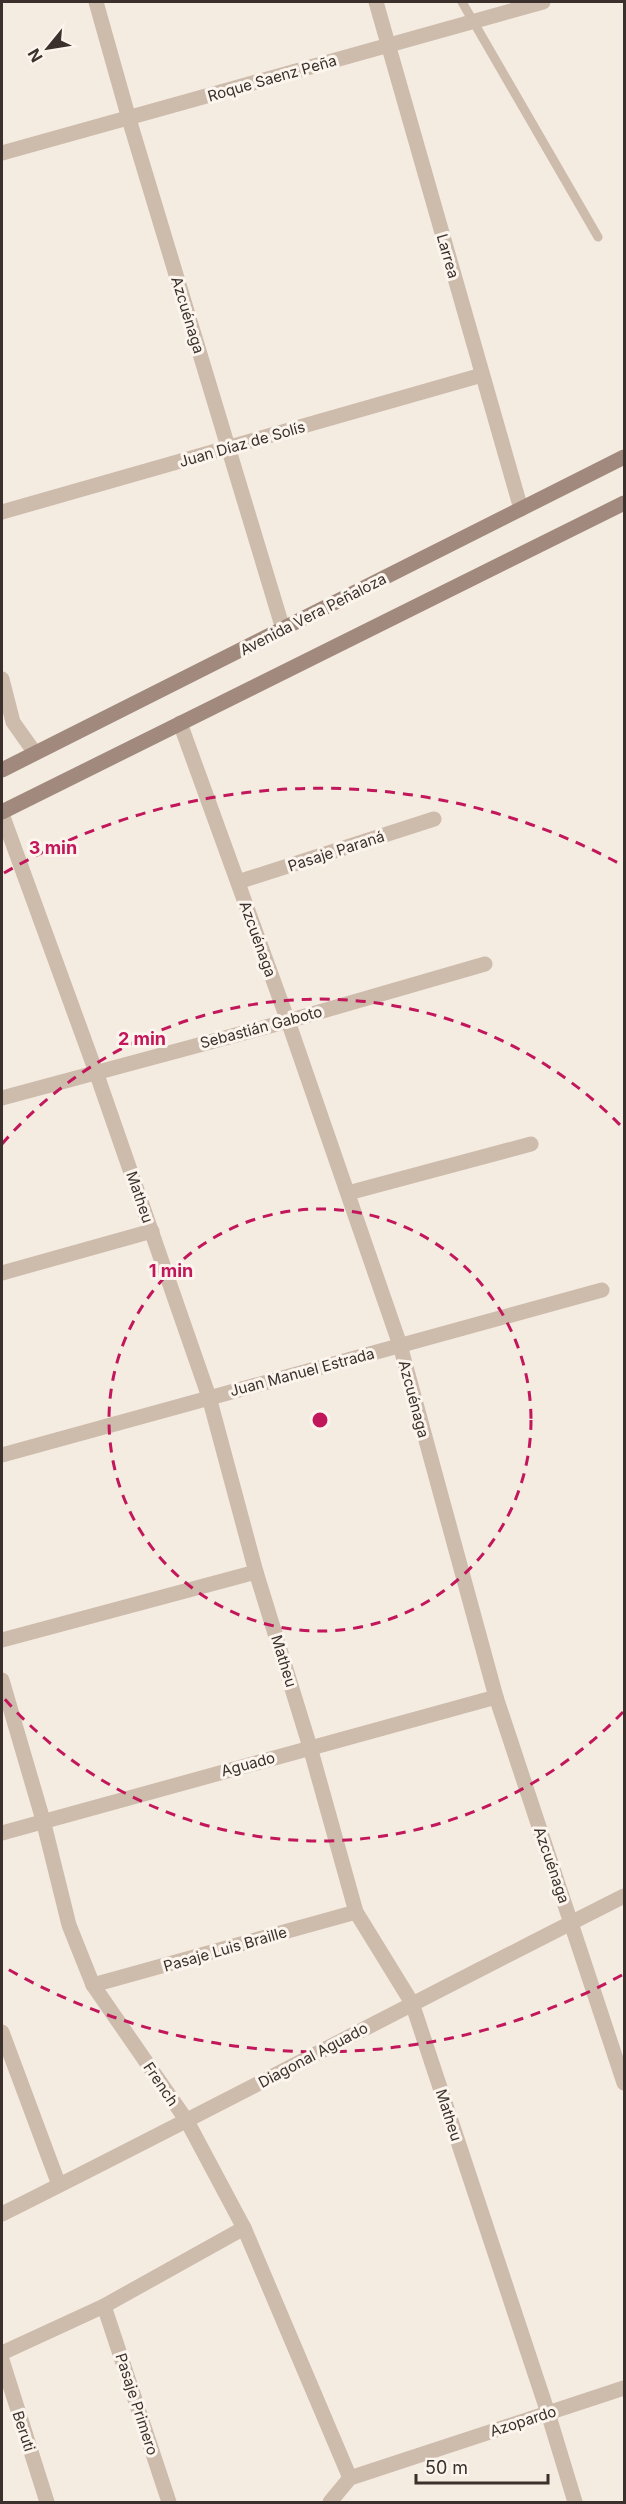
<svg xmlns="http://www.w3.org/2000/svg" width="626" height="2504" font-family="Inter,sans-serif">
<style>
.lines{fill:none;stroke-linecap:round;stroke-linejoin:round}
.lane{stroke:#cdbbac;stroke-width:9}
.street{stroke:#cdbbac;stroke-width:15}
.secondary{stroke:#a18a7d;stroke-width:15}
.ring{fill:none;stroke:#c2185b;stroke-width:3;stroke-dasharray:10 8}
.labels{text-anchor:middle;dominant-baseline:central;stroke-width:6;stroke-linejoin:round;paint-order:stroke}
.street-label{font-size:15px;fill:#3b302b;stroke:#fbf5ee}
.centre{fill:#c2185b;stroke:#fbf5ee;stroke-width:3}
.ring-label{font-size:18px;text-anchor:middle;font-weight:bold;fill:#c2185b;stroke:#fbf5ee;stroke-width:6;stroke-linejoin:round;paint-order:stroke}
</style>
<rect width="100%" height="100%" fill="#f4ebe1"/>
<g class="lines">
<polyline class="lane" points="462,2 598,237"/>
<g class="street">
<polyline points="96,2 129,119 283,629"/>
<polyline points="376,2 521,509"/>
<polyline points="2,153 543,2"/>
<polyline points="2,512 482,375"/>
<polyline points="2,679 13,722 35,753"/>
<polyline points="180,723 288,1021 400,1345 496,1697 624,2083"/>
<polyline points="2,814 96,1072 209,1397 256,1572 310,1747 356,1912 412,2003 548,2413 575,2502"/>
<polyline points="238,882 434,819"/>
<polyline points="2,1098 288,1021 485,964"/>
<polyline points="348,1193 531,1144"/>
<polyline points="2,1273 152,1231"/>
<polyline points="2,1455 602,1290"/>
<polyline points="2,1640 256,1572"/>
<polyline points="2,1680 43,1820 69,1925 93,1985 187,2121 244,2228 350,2478"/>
<polyline points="2,1833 496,1697"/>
<polyline points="93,1985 356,1912"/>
<polyline points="2,2032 59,2185"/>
<path d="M2,2214C210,2110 416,2001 624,1896"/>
<polyline points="104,2306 169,2502"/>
<polyline points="2,2353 104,2306 244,2228"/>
<polyline points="2,2360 47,2502"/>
<polyline points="330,2502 350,2478 624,2388"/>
</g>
<g class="secondary">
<polyline points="2,770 624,457"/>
<polyline points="2,812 624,503"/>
</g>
</g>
<g class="ring">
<circle cx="320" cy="1420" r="211"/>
<path d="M623 1712A421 421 0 0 1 2 1696M2 1144A421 421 0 0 1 623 1128"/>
<path d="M622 1975A632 632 0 0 1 4 1967M4 873A632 632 0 0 1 622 865"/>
</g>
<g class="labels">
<g class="street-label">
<text transform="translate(272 78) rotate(-16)">Roque Saenz Peña</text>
<text transform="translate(448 256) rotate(74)">Larrea</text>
<text transform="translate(188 315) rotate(73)">Azcuénaga</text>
<text transform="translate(242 444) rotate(-16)">Juan Díaz de Solís</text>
<text transform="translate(313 614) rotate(-27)">Avenida Vera Peñaloza</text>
<text transform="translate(336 851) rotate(-18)">Pasaje Paraná</text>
<text transform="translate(258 939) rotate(70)">Azcuénaga</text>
<text transform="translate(261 1027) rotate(-15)">Sebastián Gaboto</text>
<text transform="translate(140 1197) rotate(71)">Matheu</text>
<text transform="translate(302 1372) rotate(-15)">Juan Manuel Estrada</text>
<text transform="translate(414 1399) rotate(75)">Azcuénaga</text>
<text transform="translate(284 1661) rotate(73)">Matheu</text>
<text transform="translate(248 1764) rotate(-15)">Aguado</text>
<text transform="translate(552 1865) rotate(71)">Azcuénaga</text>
<text transform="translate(225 1949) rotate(-16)">Pasaje Luis Braille</text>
<text transform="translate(313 2055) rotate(-28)">Diagonal Aguado</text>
<text transform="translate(161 2084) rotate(56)">French</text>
<text transform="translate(449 2115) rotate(72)">Matheu</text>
<text transform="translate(137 2404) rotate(72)">Pasaje Primero</text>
<text transform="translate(523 2421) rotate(-18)">Azopardo</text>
<text transform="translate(24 2431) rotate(72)">Beruti</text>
</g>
</g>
<circle cx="320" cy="1420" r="9" class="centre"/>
<g class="ring-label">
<text x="53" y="854">3 min</text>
<text x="142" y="1045">2 min</text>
<text x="171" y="1277">1 min</text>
</g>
<rect width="626" height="2504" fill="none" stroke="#3b302b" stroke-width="6"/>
<g transform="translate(48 48) rotate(240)" stroke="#fbf5ee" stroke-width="4.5" paint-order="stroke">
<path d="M0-4.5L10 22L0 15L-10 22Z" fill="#3b302b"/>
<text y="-9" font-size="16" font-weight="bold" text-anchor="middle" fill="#3b302b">N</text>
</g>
<path d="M416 2474v9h132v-9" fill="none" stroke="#3b302b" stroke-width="3"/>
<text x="425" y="2474" font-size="18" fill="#3b302b" stroke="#fbf5ee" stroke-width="4.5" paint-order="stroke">50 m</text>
</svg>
